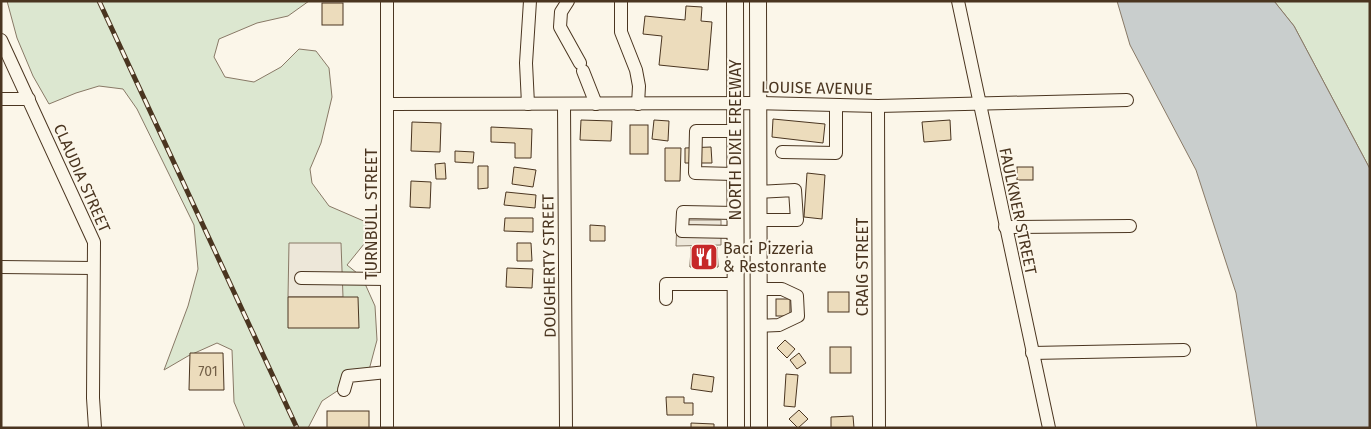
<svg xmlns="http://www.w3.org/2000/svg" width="1371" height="429" font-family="'Fira Sans',sans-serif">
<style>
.green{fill:#dce7d0;stroke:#887966}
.parking{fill:#ede7d9;stroke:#887966}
.water{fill:#c9cecd;stroke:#887966}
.building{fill:#ecdcbc;stroke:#4a3520}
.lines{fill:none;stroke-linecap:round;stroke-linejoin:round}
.minor-casing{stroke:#4a3520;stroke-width:14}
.major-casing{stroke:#4a3520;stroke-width:18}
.minor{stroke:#fbf6e9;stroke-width:12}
.major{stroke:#fbf6e9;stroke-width:16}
.rail-casing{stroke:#4a3520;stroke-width:5}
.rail{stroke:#fbf6e9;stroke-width:3;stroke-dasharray:9;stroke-linecap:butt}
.labels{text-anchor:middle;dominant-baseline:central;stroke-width:4;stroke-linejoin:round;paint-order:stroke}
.number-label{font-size:14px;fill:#725f47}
.street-label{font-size:16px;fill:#4a3520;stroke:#fbf6e9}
.poi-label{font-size:16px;fill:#4a3520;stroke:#fbf6e9;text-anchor:start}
</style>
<rect width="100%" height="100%" fill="#fbf6e9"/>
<g class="green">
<polygon points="7,1 309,1 288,16 257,23 219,39 214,57 225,77 254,82 281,67 299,49 316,51 329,68 332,97 321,143 310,169 312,183 329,206 366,222 364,244 347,265 362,277 375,306 377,340 369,370 322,401 308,428 245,428 234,402 232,350 217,343 188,356 164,370 188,306 198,269 194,225 137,109 123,89 99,86 76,93 49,104 33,76 17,38"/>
<polygon points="1274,1 1370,1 1370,169 1294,26"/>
</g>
<g class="parking">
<polygon points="677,220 721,220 721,245 676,246"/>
<polygon points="289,243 341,243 343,297 288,297"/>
</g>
<polygon class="water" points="1117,1 1274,1 1294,26 1370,169 1370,428 1257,428 1236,293 1196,170 1130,45"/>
<g class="building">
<rect x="322" y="3" width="21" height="22"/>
<polygon points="686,6 702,7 701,21 712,22 708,70 659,65 662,36 643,34 645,16 685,20"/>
<polygon points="773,119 825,124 823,143 772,137"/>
<polygon points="581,120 612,121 611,141 580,140"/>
<polygon points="654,120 669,121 668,141 652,139"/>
<polygon points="950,120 951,140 924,142 922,122"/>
<polygon points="412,122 441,123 440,152 411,151"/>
<rect x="630" y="125" width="18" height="29"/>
<polygon points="491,127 532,129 531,158 515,158 515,143 491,142"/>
<polygon points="711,147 712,163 685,163 685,148"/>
<polygon points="665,148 681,148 680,181 665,181"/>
<polygon points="455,151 474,152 473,163 455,162"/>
<polygon points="445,163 446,179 436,179 435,164"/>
<polygon points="478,166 488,166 488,188 478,189"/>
<polygon points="514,167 536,170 533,187 512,184"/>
<rect x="1017" y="167" width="16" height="13"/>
<polygon points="807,173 825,175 822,219 804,217"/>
<polygon points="411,181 431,182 430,208 410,207"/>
<polygon points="506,192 536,195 535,208 504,205"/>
<polygon points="505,218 533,218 533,232 504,231"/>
<polygon points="590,225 605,226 605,241 590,241"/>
<polygon points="517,243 531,243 532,261 517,261"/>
<polygon points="691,247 717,247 718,267 690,267"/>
<polygon points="507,268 533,269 532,288 506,287"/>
<rect x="828" y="292" width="21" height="20"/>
<polygon points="288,297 358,297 359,328 288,328"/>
<rect x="776" y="299" width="14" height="17"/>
<polygon points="785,340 795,349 787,358 777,348"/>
<rect x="830" y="347" width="21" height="26"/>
<polygon points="190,353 223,353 224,390 189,390"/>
<polygon points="799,353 806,363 797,369 790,360"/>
<polygon points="693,374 714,377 712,392 691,389"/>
<polygon points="786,374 798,375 795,407 784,406"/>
<polygon points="666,397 684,397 684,403 693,403 693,415 667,415"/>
<polygon points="799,410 808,419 798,428 789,419"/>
<rect x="327" y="411" width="42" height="17"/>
<polygon points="853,416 854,428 831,428 831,417"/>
<polygon points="691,423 714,424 714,428 691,428"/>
</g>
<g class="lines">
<defs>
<g id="minor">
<polyline points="568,1 561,12 560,27 580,63"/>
<polyline points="621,1 621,32 636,70 639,86 638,104"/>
<polyline points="958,1 1049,428"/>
<polyline points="1,40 94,242 93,398 95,428"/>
<polyline points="583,71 596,104"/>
<polyline points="1,99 29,99"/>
<polyline points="387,104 757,103 878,106 1127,100"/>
<polyline points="528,104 526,63 530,1"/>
<polyline points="564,105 566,428"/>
<polyline points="878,106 879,428"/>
<polyline points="734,131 696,131 695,173 734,174"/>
<polyline points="782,152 836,153 836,105"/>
<polyline points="758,192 795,190 797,220 758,220"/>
<polyline points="735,213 683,212 682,231 735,232"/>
<polyline points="1005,227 1130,226"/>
<polyline points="1,267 93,268"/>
<polyline points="301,278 387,279"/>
<polyline points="758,289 782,289 797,296 798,316 779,325 759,326"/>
<polyline points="666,299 666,284 735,284"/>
<polyline points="1032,353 1184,350"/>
<polyline points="344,390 348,376 387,372"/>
<polyline points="387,428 387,1"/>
</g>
<g id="major">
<polyline points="735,1 736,428"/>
<polyline points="758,1 759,428"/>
</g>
</defs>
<use href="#minor" class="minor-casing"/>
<use href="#major" class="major-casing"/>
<use href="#minor" class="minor"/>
<use href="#major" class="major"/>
<defs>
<polyline id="rail" points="99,1 297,428"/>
</defs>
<use href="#rail" class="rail-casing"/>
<use href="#rail" class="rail"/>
</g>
<defs>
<symbol id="restaurant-square" viewBox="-11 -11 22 22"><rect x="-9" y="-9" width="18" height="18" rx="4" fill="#c62828" stroke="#fbf6e9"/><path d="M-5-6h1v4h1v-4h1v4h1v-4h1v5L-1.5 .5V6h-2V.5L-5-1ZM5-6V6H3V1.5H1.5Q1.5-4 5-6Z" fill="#fff"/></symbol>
</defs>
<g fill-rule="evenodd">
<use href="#restaurant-square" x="688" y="241" width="32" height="32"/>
</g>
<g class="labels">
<g class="number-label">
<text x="208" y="371">701</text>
</g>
<g class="street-label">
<text transform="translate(817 88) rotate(1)">LOUISE AVENUE</text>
<text transform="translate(735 140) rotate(-90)">NORTH DIXIE FREEWAY</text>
<text transform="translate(82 178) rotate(66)">CLAUDIA STREET</text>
<text transform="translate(1018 211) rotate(78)">FAULKNER STREET</text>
<text transform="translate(371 214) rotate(-90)">TURNBULL STREET</text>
<text transform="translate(549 266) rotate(-91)">DOUGHERTY STREET</text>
<text transform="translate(862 267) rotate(-90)">CRAIG STREET</text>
</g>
<g class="poi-label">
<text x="723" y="248">Baci Pizzeria<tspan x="723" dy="18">&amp; Restonrante</tspan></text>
</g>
</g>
<rect width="1371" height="429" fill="none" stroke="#4a3520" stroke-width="5"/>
</svg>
